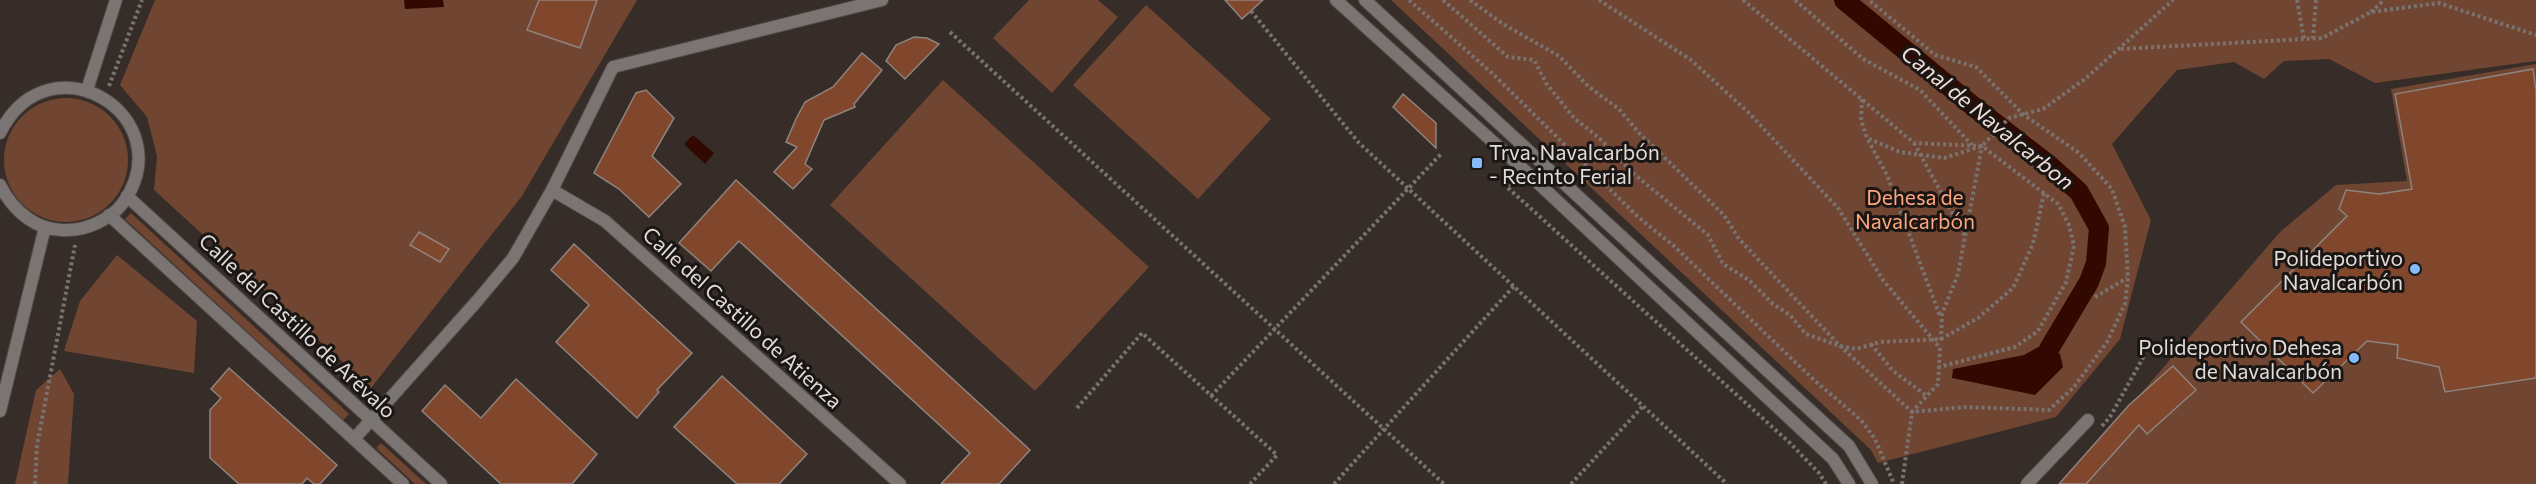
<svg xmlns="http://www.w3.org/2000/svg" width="2536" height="484" font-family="Commissioner,sans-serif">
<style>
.green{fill:#704531}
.water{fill:#310900}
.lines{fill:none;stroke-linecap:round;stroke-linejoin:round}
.canal{stroke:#310900;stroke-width:20}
.building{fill:#81472d;stroke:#8e837e;stroke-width:1.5}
.minor-casing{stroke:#514945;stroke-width:14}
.tertiary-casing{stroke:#514945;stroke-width:14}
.path{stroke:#7a726f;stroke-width:4;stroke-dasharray:3 3;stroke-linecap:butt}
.minor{stroke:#7a7573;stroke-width:12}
.tertiary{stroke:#7a7573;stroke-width:12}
.poi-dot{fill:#86bbfb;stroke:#1a1614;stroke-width:2}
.labels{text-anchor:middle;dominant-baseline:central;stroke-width:6;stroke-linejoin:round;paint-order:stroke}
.poi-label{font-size:21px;fill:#e1dbd9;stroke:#1a1614;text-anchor:end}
.park-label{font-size:21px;fill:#ffa67f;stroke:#1a1614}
.street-label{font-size:21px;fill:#e1dbd9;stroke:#1a1614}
.water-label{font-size:22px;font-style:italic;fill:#f1ded6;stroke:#1a1614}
</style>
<rect width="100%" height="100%" fill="#362d29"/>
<g class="green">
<polygon points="155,0 637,0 522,196 371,388 154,190 157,156 147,117 120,85"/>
<polygon points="1029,0 1098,0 1118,17 1052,93 993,38"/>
<polygon points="1391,0 2536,0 2536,61 2375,83 2329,59 2284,61 2264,79 2234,62 2177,70 2112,144 2151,220 2120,339 2056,417 1878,463 1871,450"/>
<polygon points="1146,5 1271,119 1198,199 1073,85"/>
<polygon points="2536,64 2536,484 2063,484 2280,232 2336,185 2407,181 2391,89"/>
<polygon points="943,80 1149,267 1035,391 830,205"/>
<circle cx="66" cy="160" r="62"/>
<polygon points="131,213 349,414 343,420 125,219"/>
<polygon points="117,255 197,321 194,373 64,351 80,301"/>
<polygon points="60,369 74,394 68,484 15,484 36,390"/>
<polygon points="381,443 426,484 415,484 376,448"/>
</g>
<g class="water">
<polygon points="404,0 443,0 444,7 405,9"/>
<polygon points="693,135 714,153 705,164 684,144"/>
<polygon points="2042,345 2060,354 2063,367 2035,395 1952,378 1953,369 2024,355"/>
</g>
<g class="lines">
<polyline class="canal" points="1844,0 1973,106 2049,165 2079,192 2099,228 2096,263 2089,282 2049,349"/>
</g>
<g class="building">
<polygon points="539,0 597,0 580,48 527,30"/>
<polygon points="1225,0 1263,0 1242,19"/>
<polygon points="914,37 927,38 939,44 905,79 886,61 896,45"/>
<polygon points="862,53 882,70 854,104 855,107 824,120 805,164 812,169 793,189 774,172 797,147 786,142 796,119 805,102 833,87"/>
<polygon points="2533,69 2536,90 2536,378 2445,392 2439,367 2397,358 2398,345 2367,341 2313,393 2241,322 2347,216 2339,209 2346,190 2379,194 2412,189 2395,94"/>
<polygon points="646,90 674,118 652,156 681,184 649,217 619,189 594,173 636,93"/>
<polygon points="1403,94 1436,123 1436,148 1393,107"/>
<polygon points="736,180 1030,450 999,484 941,484 970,453 739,241 711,271 679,243"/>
<polygon points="419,232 449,249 440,262 410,245"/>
<polygon points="574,244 692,353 657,390 659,392 637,418 556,342 589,305 551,270"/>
<polygon points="2173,366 2196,390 2147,434 2139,425 2086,484 2059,484 2129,405"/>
<polygon points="229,368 337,465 320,484 314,484 307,478 302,484 239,484 210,458 210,410 221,398 211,389"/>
<polygon points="722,376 807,454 779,484 737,484 674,427"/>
<polygon points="516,379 597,454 572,484 501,484 422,411 445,385 481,418"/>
</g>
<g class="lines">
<defs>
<g id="minor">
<polyline points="552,190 605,221 900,484"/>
<polyline points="0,411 45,227"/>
<polyline points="354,439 477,301 513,258 552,190 613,67 882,0"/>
<polyline points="2027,484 2088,420"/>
</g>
<g id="tertiary">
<polyline points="1336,0 1523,169 1833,459 1849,484"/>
<polyline points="1365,0 1849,446 1872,484"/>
<polyline points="87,90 116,0"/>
<path d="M0,133C49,34 184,116 123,203C111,219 87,230 68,230C37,232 13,211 0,185"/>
<polyline points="127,196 441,484"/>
<polyline points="109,215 403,484"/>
</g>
</defs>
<use href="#minor" class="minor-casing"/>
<use href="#tertiary" class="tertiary-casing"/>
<g class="path">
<polyline points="1409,0 1493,74 1638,217 1674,246 1814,380 1861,420 1875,439 1894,484"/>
<polyline points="1443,0 1508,57 1534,60 1546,83 1574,118 1599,138 1634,174 1708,235 1723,264 1749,280 1773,304 1790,315 1806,334 1840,346 1856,349 1880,342 1941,339 1978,318 2013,288 2033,244 2044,193"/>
<polyline points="1470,0 1503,24 1559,56 1589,87 1619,109 1640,134 1724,215 1739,239 1840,346 1912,412 1965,407 2049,410 2074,387 2107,342 2125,304 2128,278 2125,227 2112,189 2079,153 2024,115 1976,67 1935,55 1869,0"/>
<polyline points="1599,0 1691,60 1749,113 1838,208 1883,280 1940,348"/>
<polyline points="1743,0 1914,143 1982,146 2058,204 2069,225 2074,246 2066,282 2038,331 2015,347 1939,367"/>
<polyline points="1795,0 1863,59 1920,90 1972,145"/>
<polyline points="2297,0 2304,39"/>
<polyline points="1251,11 1359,143 1727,484"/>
<polyline points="2371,12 2384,0"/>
<polyline points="950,32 1444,484"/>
<polyline points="2313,39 2316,0"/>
<polyline points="2121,49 2322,38 2371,12 2439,3 2536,35"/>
<polyline points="109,86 142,0"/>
<polyline points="1862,99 1861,120 1867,138 1900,152 1944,158 1982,146 2009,118 2043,109 2085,79 2173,0"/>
<polyline points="1868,140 1887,175 1940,316"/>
<polyline points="1914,143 1965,236"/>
<polyline points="1514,179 1507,187 1790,443 1819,473 1826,484"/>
<polyline points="2095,297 2127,278"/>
<polyline points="1941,340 1942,314 1958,274 1982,146"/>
<polyline points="1871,344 1893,371 1927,396"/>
<polyline points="1211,396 1442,153"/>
<polyline points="1077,408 1142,333 1277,455 1250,484"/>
<polyline points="2102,426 2110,417 2144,356"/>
<polyline points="35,484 37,445 75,245"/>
<polyline points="1334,484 1514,286"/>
<polyline points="1571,484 1643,406"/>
<polyline points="1902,484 1912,412 1938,384 1940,348"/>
</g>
<use href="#minor" class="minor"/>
<use href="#tertiary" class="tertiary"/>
</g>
<g class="poi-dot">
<rect x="1471" y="157" width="12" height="12" rx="3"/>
<circle cx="2415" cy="269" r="6"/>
<circle cx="2354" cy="358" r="6"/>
</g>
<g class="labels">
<g class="poi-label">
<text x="1489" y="151" text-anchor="start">Trva. Navalcarbón<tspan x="1489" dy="24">- Recinto Ferial</tspan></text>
<text x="2403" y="257">Polideportivo<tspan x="2403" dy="24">Navalcarbón</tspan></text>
<text x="2342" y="346">Polideportivo Dehesa<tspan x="2342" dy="24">de Navalcarbón</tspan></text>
</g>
<g class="park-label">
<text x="1915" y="196">Dehesa de<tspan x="1915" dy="24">Navalcarbón</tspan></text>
</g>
<g class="street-label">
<text transform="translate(743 317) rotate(42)">Calle del Castillo de Atienza</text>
<text transform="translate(298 325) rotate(43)">Calle del Castillo de Arévalo</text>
</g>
<g class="water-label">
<text transform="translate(1988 117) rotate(39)">Canal de Navalcarbon</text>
</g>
</g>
</svg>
